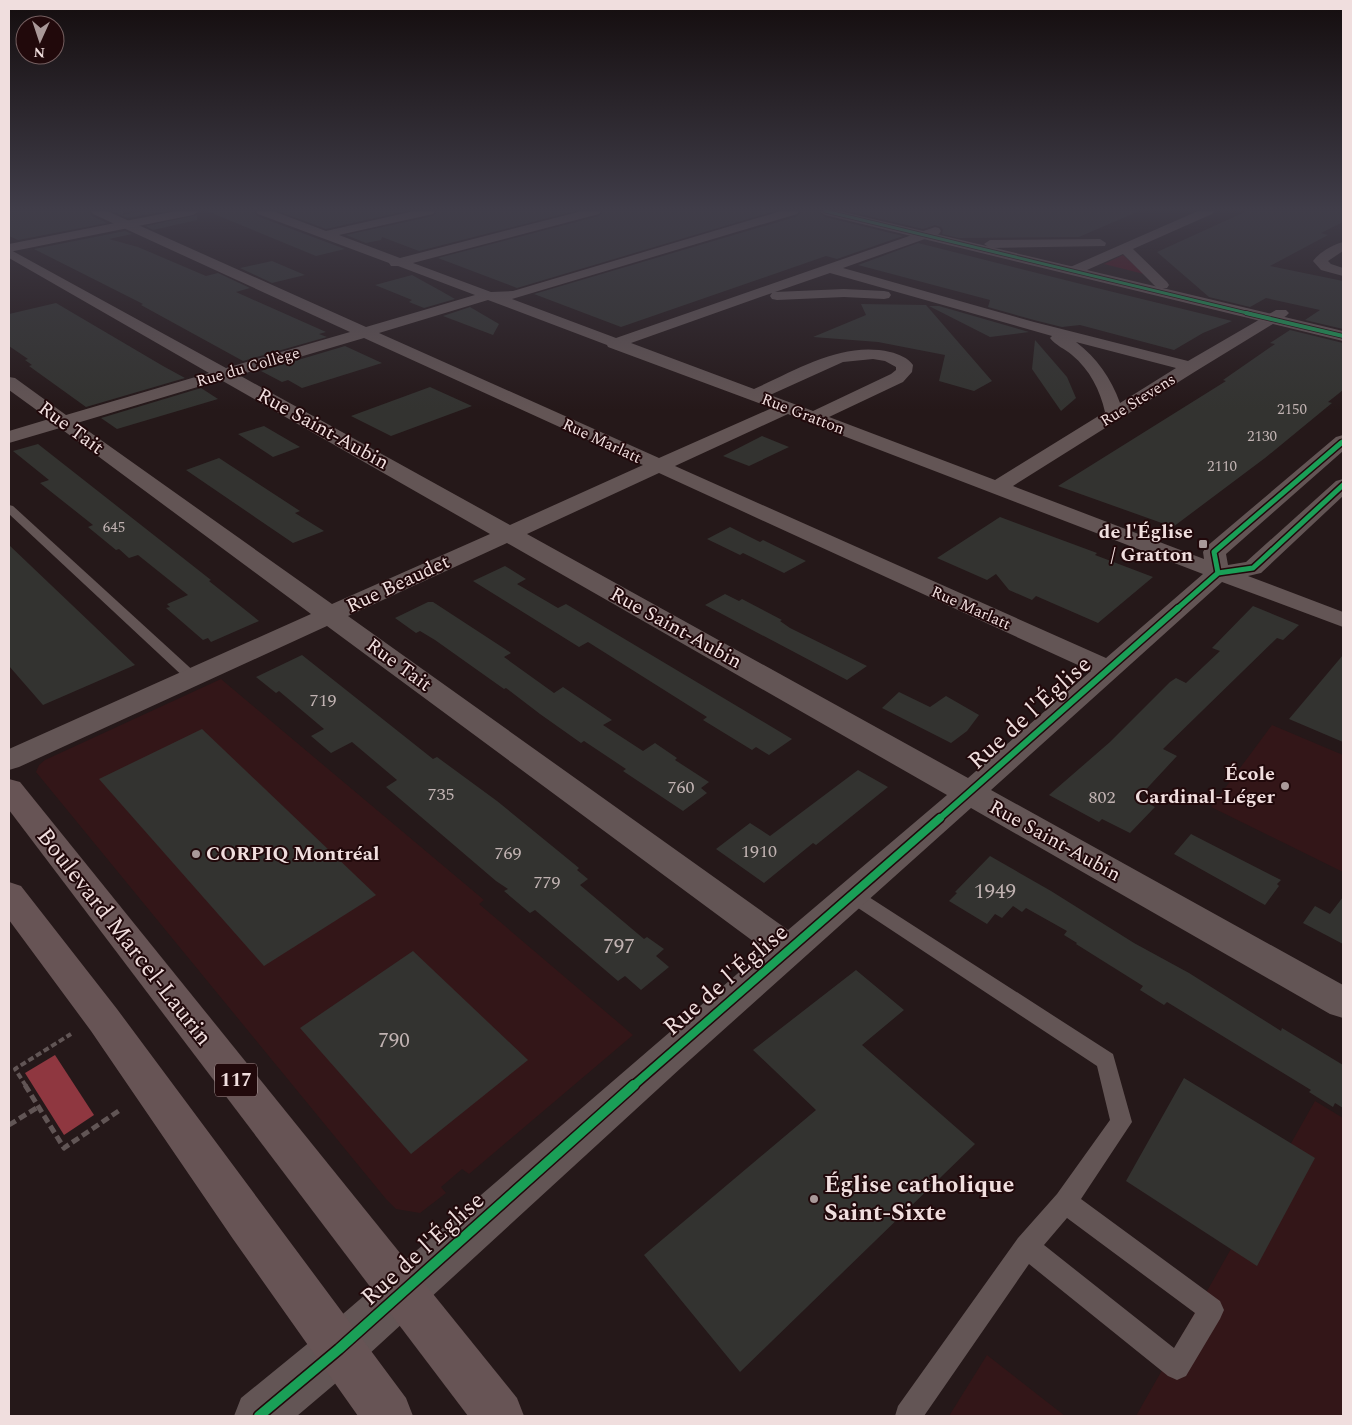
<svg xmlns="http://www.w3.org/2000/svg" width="1352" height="1425" font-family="Spectral,serif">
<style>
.built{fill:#331618}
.green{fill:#4f0b18}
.water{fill:#8f3740}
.building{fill:#333330}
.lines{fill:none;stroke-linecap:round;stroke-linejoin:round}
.path-far1{stroke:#615555;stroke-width:4;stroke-dasharray:6 3;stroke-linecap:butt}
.path{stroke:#615555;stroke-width:5;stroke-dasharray:8 4;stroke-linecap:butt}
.lane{fill:#635555;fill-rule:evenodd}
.street{fill:#635555;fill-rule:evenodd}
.secondary{fill:#685758;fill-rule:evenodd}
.primary{fill:#675455;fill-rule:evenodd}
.cycleway-far5-casing{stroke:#21090b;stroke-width:4.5}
.cycleway-far4-casing{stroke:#21090b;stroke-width:5.5}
.cycleway-far3-casing{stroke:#21090b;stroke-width:8}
.cycleway-far2-casing{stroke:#21090b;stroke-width:9}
.cycleway-far1-casing{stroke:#21090b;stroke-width:11}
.cycleway-casing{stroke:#21090b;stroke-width:13}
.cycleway-far5{stroke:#1a9f57;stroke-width:3}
.cycleway-far4{stroke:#1a9f57;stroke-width:4}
.cycleway-far3{stroke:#1a9f57;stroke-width:5}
.cycleway-far2{stroke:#1a9f57;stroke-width:6}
.cycleway-far1{stroke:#1a9f57;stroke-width:8}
.cycleway{stroke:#1a9f57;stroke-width:10}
.poi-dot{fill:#a99999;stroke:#21090b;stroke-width:2}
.labels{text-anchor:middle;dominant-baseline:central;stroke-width:4;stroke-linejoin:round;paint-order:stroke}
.far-number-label{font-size:15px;fill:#c1b3b2}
.far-street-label{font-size:16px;fill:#f0dede;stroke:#21090b}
.number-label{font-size:18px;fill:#c1b3b2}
.shield{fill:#21090b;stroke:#b29e9f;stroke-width:1}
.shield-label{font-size:19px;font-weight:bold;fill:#f0dede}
.street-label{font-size:20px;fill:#f0dede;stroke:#21090b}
.poi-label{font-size:20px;font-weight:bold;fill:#f0dede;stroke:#21090b;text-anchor:end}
.near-number-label{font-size:21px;fill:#c1b3b2}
.near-street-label{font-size:24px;fill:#f0dede;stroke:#21090b}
.near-poi-label{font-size:24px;font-weight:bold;fill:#f0dede;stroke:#21090b;text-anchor:start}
</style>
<rect width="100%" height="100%" fill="#251819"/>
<g class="built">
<polygon points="221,679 484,900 479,904 633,1035 469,1174 462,1169 441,1187 446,1193 420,1213 396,1209 386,1199 36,772 39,765 45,760"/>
<polygon points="1272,725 1343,755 1343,872 1211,807"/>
<polygon points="1315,1101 1343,1118 1343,1416 1136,1416"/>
<polygon points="987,1355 1065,1416 949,1416"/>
</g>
<polygon class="green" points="1123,255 1124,256 1144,274 1104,264"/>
<polygon class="water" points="55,1055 94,1115 64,1135 25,1073"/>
<g class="building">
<polygon points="9,211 89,211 92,216 107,223 18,240 9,236"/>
<polygon points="111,211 123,211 123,215 144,211 167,211 128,218"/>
<polygon points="207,211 254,211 257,216 345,249 316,256"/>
<polygon points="278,211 406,211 326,229"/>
<polygon points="437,211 575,211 419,251 382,237 381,240 366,243 346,235 433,216"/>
<polygon points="603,211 775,211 517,288 438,258 599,216"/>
<polygon points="801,211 817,211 825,217 903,236 837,259 826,256 621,327 534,294 798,216"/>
<polygon points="847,211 1139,211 1079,237 959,238 942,234 943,230 941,227 935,225 923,229"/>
<polygon points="1247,211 1343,211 1343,222 1321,233 1328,235 1270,266 1343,281 1343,329 1305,320 1320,310 1266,298 1250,307 1209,297 1157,252"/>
<polygon points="197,215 197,220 153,230 146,226"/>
<polygon points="125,231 132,234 109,239 138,247 206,276 218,273 250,288 236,292 326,332 319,334 327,337 243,361 141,305 143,304 34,249"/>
<polygon points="918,243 1101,289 1232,321 1203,333 1174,350 1080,325 1062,327 1034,320 988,307 990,300 858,265"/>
<polygon points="272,261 305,275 272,283 240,268"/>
<polygon points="412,275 441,291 455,299 424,308 409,302 412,300 375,285"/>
<polygon points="56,303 163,366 185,378 86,407 29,366 32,365 25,360 28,359 9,346 9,314"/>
<polygon points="861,304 926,305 992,381 974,391 939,381 945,355 878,342 813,337 866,315"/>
<polygon points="929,306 939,306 1029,332 990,337"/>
<polygon points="470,307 499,324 493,335 443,316"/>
<polygon points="1290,330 1343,343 1343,390 1328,402 1332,403 1265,458 1173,527 1058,486 1226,381 1223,380 1275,344 1270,343"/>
<polygon points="1035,340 1067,377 1076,398 1061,411 1032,369"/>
<polygon points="345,346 382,363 302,388 288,380 282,382 261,371"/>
<polygon points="430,387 472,406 391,436 351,416"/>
<polygon points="201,388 218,399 117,429 101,418"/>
<polygon points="264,426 300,447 273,457 238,434"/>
<polygon points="762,436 789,447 749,466 723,456"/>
<polygon points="38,444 211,580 209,581 259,621 211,642 208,638 203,640 166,608 170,607 167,604 188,595 138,555 129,558 119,549 116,550 88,527 93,525 40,483 49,480 13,451"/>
<polygon points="219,458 300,511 295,513 324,531 293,543 186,470"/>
<polygon points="1000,517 1097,553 1095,555 1153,577 1098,623 1036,596 1032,600 1009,590 996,574 987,580 937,558"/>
<polygon points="730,527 760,542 763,540 806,561 784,573 743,553 740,555 707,539"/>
<polygon points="9,545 135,665 43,705 9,666"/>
<polygon points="505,566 526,579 517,584 558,608 566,604 792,739 769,755 756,747 752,750 703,720 707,717 588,642 579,647 473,581"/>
<polygon points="725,594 739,601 742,599 782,620 780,621 790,628 867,666 847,680 705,605"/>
<polygon points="428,602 433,602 511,653 504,657 554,693 563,687 612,720 603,725 643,751 655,743 677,758 675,760 709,782 701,788 707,793 683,811 623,771 626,769 584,741 581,743 540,714 506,688 504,689 435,640 420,631 416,633 395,618"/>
<polygon points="1253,606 1299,625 1283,640 1277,638 1163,749 1177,756 1138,798 1155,807 1130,833 1102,819 1099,822 1049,795 1110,742 1170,682 1176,678 1186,683 1220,651 1212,648"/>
<polygon points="302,655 433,759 437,757 497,801 579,868 577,870 588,879 580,885 644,939 647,937 664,949 656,956 669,967 641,990 625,976 618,981 535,910 530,913 504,891 508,889 496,881 386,787 397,780 352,742 331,753 311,736 324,729 279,691 276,693 256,677"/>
<polygon points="1343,655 1343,742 1289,719"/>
<polygon points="899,692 930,707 946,696 979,715 967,731 951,743 882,708"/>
<polygon points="202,729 376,895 264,966 99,779"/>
<polygon points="858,770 888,787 816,845 813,843 764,883 716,849 750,823 770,836"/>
<polygon points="1191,834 1281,880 1277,884 1279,886 1265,905 1174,854"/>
<polygon points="990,856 1051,891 1134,943 1189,973 1281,1031 1282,1028 1343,1065 1343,1108 1335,1103 1333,1107 1309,1092 1311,1090 1167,1002 1164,1005 1140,990 1143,986 1076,944 1077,943 1064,935 1067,931 1026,908 1022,912 1013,906 1002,918 995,914 987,924 949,901 957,893 955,892"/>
<polygon points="1343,897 1343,944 1303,923 1315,906 1330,914"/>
<polygon points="413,951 528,1060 411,1154 300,1028"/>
<polygon points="856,970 904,1010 862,1045 975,1144 740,1372 644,1255 816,1110 753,1050"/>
<polygon points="1184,1078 1315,1158 1257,1266 1126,1181"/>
</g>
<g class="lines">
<polyline class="path-far1" points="26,1086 15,1069 71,1034"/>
<g class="path">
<polyline points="25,1085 64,1148 120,1110"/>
<polyline points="9,1125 38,1107"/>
</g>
<g class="lane">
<polygon points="9,505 13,506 198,675 200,678 198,681 188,681 9,514"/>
<path d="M852,888L858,890L1113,1054L1132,1122L1081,1199L1220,1301L1224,1310L1220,1319L1186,1376L1177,1380L1168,1376L1029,1264L924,1416H895L898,1406L1018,1238L1057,1194L1110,1120L1097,1066L846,900L843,895L846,890ZM1067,1218L1195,1313L1174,1348L1044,1245Z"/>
</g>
<g class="street">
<path d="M91,211H107L366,327L475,295L398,266H391L389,263L258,214L256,211H273L326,231L414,211H435L433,214L339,235L400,258L582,211H601L599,214L413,263L491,292L513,291L781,211H799L797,214L512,299L616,338L935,227L939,228L941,231L939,234L843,268L1034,322L1188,361L1276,310H1286L1289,313L1286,316L1196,371L1013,486L1204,559L1203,552L1206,547L1336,437L1343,435V451L1226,554L1228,565L1246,562L1336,481L1343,479V496L1261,573L1248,576L1343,612V627L1222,582L991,790L1343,985V1018L1330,1014L971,808L682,1067L356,1366L297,1416H234L241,1398L322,1332L765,950L327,626L19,767L9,770V749L311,614L60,428L9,443V431L49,419L9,390V377L15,378L66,415L209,373L9,258V249L226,368L350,332L93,214ZM830,273L1052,336L1050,338C1055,345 1065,349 1072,355C1090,370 1100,390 1105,412L995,480L829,417L903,382L912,372L913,365C908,358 899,354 890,352C842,341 797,370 754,389L631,343L772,293L770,296L772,299L777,300L844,297L884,299L889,298L891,295L889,292L884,291L844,289L775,292ZM488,300L607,345L608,347L772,408L659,458L379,333ZM364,338L643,465L510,525L239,375ZM1076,342L1176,368L1120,403C1111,378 1097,358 1076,342ZM873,359L885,361L896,367V370L891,374L813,411L770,395L843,362ZM221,380L490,534L332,604L77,423ZM788,414L807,422L1203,574L1106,658L675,466ZM659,473L1091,671L968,778L527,534ZM507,543L947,795L788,930L348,616Z"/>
<polygon points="1198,211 1214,211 1212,214 1133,249 1167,282 1169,285 1167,288 1157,288 1123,254 1078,274 1068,274 1066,271 1068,268"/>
<polygon points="1100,239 1106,243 1105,246 990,248 984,244 990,240"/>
<path d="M1343,242V251L1328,261L1331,264L1343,268V276L1321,270L1313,261C1320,252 1332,245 1343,242Z"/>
</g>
<g class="secondary">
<polygon points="176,211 199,211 193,215 9,252 9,244"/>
<polygon points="819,211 839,211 1343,331 1343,341 825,215"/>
</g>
<g class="primary">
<polygon points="9,779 20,782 517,1398 524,1416 468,1416 9,810"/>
<polygon points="9,882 21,886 117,1009 406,1398 413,1416 358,1416 233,1239 91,1031 9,920"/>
</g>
<defs>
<polyline id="cycleway-far5" points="825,211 1251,314"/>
<g id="cycleway-far4">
<polyline points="1246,313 1343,336"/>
<polyline points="1340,444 1343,441"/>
</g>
<g id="cycleway-far3">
<polyline points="1218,573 1214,552 1341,443"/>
<polyline points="1177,609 1218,573 1253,568 1343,485"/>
</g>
<polyline id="cycleway-far2" points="939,819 1178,608"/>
<polyline id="cycleway-far1" points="633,1086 940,818"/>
<polyline id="cycleway" points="259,1416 339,1349 634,1085"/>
</defs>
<use href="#cycleway-far5" class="cycleway-far5-casing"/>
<use href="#cycleway-far4" class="cycleway-far4-casing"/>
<use href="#cycleway-far3" class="cycleway-far3-casing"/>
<use href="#cycleway-far2" class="cycleway-far2-casing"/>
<use href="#cycleway-far1" class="cycleway-far1-casing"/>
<use href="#cycleway" class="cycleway-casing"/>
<use href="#cycleway-far5" class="cycleway-far5"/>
<use href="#cycleway-far4" class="cycleway-far4"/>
<use href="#cycleway-far3" class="cycleway-far3"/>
<use href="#cycleway-far2" class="cycleway-far2"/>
<use href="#cycleway-far1" class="cycleway-far1"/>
<use href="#cycleway" class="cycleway"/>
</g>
<linearGradient id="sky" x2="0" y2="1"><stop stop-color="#140d0e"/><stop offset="0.51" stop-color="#403d49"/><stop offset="1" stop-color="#403d49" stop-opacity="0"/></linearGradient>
<rect width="1352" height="410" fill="url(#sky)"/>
<g class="poi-dot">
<rect x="1198" y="539" width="10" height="10" rx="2.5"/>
<circle cx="1285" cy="786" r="5"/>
<circle cx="196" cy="854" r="5"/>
<circle cx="814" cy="1199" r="5"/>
</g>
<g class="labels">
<g class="far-number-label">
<text x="1292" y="409">2150</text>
<text x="1262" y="436">2130</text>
<text x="1222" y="466">2110</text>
<text x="114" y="527">645</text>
</g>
<g class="far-street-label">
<text transform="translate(248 367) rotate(-16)">Rue du Collège</text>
<text transform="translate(1138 400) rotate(-32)">Rue Stevens</text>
<text transform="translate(803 414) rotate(21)">Rue Gratton</text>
<text transform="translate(602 441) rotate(25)">Rue Marlatt</text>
<text transform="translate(971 608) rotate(24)">Rue Marlatt</text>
</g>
<g class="number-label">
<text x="323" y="700">719</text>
<text x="681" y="787">760</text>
<text x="441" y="794">735</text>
<text x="1102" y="797">802</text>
<text x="759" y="851">1910</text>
<text x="508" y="853">769</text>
<text x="547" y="882">779</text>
</g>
<rect class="shield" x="215" y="1063.5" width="42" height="33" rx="4"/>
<g class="shield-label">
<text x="236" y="1080">117</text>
</g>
<g class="street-label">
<text transform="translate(71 428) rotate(36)">Rue Tait</text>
<text transform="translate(323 429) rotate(29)">Rue Saint-Aubin</text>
<text transform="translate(398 584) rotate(-25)">Rue Beaudet</text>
<text transform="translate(676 628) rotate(29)">Rue Saint-Aubin</text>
<text transform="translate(399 665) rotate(36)">Rue Tait</text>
<text transform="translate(1055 841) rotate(29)">Rue Saint-Aubin</text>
</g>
<g class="poi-label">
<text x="1193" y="532">de l'Église<tspan x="1193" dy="23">/ Gratton</tspan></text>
<text x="1275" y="774">École<tspan x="1275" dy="23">Cardinal-Léger</tspan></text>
<text x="206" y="854" text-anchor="start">CORPIQ Montréal</text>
</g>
<g class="near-number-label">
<text x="995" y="892">1949</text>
<text x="619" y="947">797</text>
<text x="394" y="1041">790</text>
</g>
<g class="near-street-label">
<text transform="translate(1030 713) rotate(-42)">Rue de l'Église</text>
<text transform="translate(124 937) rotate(52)">Boulevard Marcel-Laurin</text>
<text transform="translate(726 980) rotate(-41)">Rue de l'Église</text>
<text transform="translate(423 1249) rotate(-42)">Rue de l'Église</text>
</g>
<g class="near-poi-label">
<text x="824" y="1185">Église catholique<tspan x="824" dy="28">Saint-Sixte</tspan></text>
</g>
</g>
<rect width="1352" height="1425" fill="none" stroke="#f0dede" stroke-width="20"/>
<g transform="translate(40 40) rotate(183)"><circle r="24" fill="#21090b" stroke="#745e5f"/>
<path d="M0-4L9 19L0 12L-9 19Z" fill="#a99999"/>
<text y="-8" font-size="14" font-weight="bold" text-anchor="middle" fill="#f0dede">N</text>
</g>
</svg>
